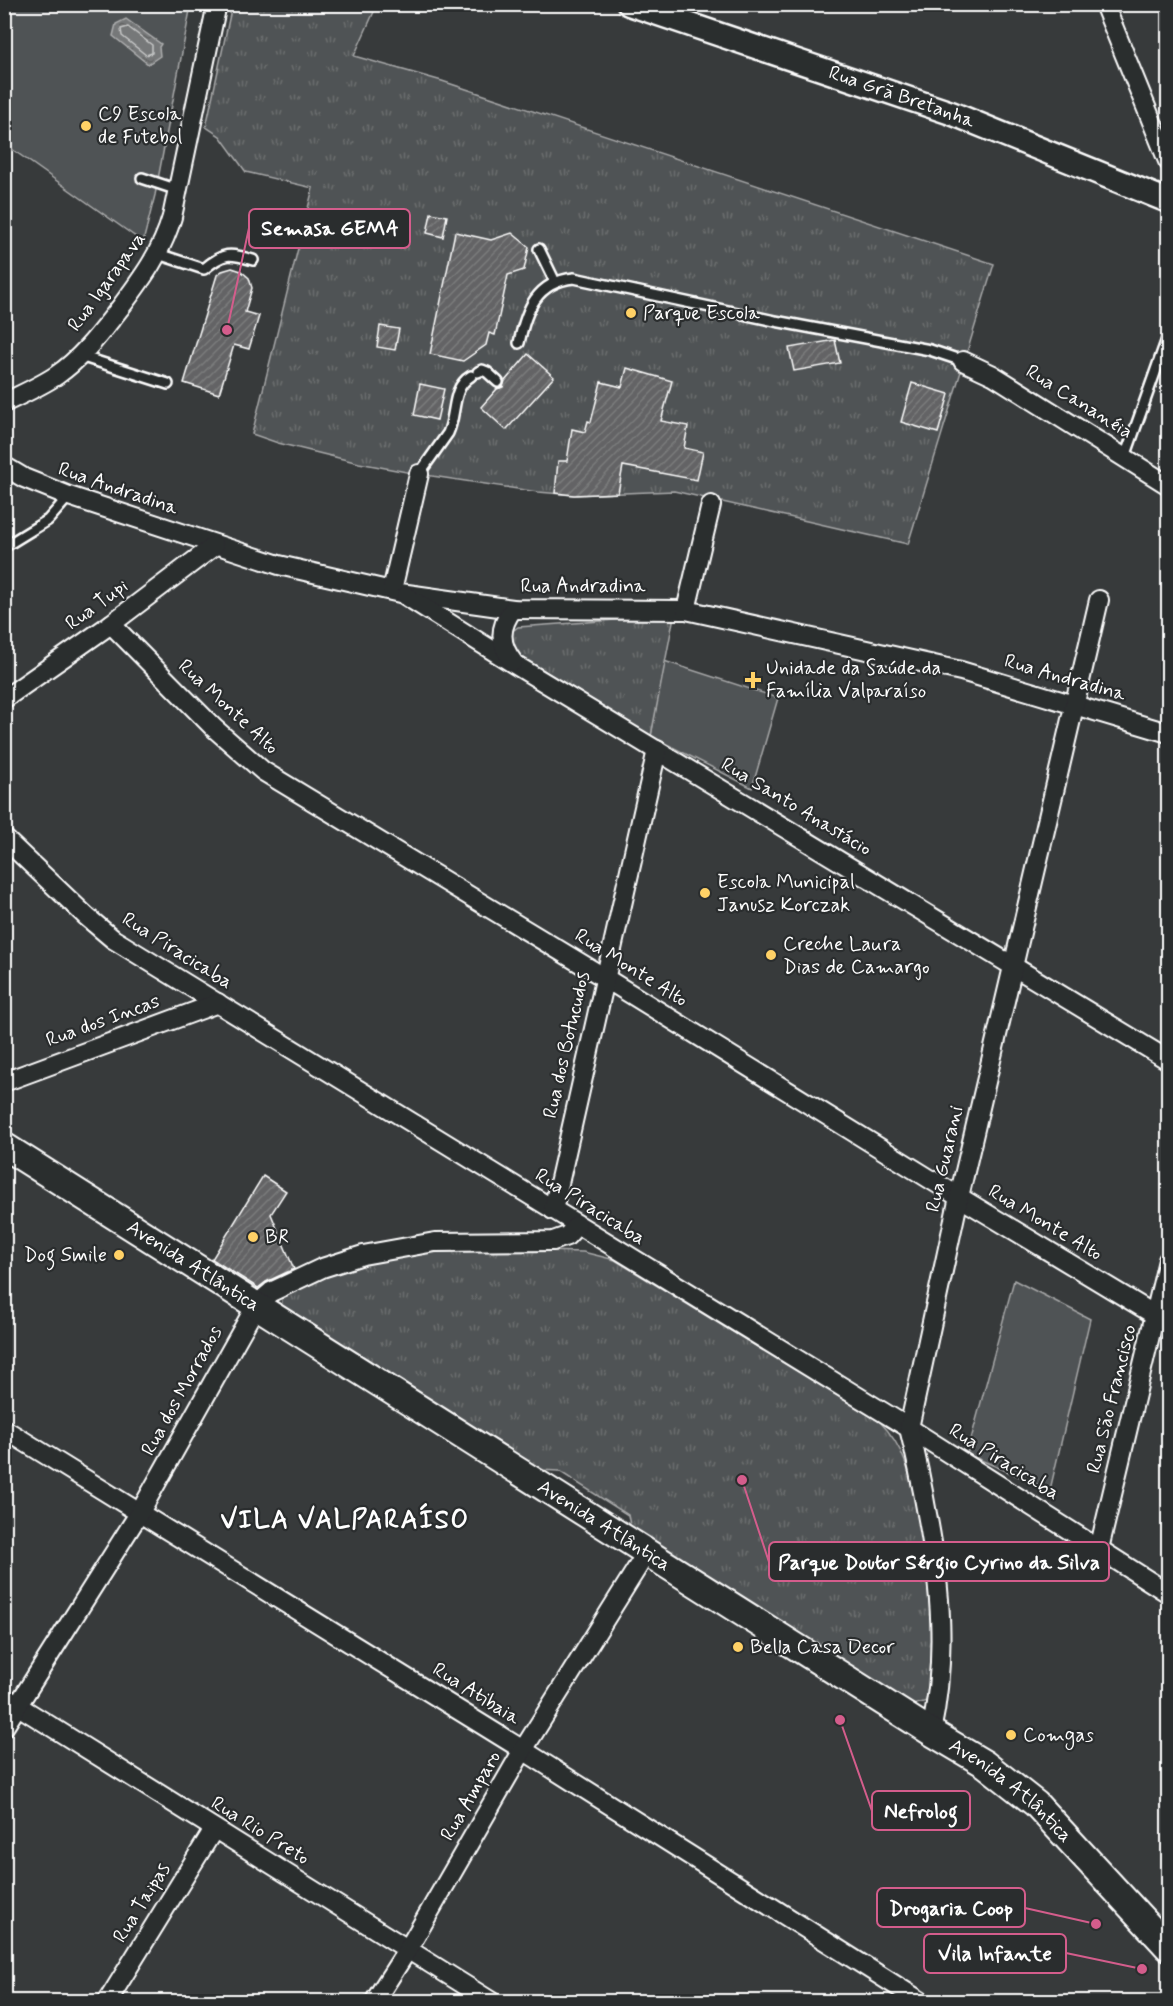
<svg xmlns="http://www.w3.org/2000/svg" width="1173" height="2006" font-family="Mynerve,sans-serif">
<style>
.grass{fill:#505354;stroke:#a8a9aa;stroke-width:1.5}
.park{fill:url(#park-tufts);stroke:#a8a9aa;stroke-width:1.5}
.water{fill:url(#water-ripples);stroke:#adaeaf;stroke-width:1.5}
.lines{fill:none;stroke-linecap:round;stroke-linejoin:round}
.shore{stroke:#c8c9c9;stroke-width:1.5}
.building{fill:url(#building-hatch);stroke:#fff;stroke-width:1.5}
.service-casing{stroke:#fff;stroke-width:14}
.minor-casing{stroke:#fff;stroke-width:22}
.tertiary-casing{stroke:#fff;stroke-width:27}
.secondary-casing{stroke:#fff;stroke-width:30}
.service{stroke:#2a2d2e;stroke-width:9}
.minor{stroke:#2a2d2e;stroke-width:18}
.tertiary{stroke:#2a2d2e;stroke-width:22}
.secondary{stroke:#2a2d2e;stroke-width:26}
.poi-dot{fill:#ffd166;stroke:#2a2d2e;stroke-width:2}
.labels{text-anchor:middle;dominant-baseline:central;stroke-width:4.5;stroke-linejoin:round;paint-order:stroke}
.street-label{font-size:20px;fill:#fff;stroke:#2a2d2e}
.poi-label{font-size:20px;fill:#fff;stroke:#2a2d2e;text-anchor:start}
.district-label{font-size:26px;font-weight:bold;letter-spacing:1.5px;fill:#fff;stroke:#2a2d2e}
.leader{fill:none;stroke:#d45d8c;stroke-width:2}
.callout-dot{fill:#d45d8c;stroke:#2a2d2e;stroke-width:2}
.callout{fill:#2a2d2e;stroke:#d45d8c;stroke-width:2}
.callout-label{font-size:21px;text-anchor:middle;font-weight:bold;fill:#fff}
</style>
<defs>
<pattern id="park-tufts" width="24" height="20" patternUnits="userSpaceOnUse" patternTransform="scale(1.5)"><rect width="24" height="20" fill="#505354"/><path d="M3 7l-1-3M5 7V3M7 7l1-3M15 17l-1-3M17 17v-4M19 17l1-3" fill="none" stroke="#6a6d6e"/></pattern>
<pattern id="water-ripples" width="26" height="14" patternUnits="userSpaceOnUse" patternTransform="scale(1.5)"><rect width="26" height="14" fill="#767879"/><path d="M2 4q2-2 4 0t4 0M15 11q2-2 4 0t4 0" fill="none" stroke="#616262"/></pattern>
<pattern id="building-hatch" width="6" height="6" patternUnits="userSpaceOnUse" patternTransform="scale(1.5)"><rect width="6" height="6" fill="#636465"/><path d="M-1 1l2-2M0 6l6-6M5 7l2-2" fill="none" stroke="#7a7b7c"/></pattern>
</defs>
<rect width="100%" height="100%" fill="#373a3b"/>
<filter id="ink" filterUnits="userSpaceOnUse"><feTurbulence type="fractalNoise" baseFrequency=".0167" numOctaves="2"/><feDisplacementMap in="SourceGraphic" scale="12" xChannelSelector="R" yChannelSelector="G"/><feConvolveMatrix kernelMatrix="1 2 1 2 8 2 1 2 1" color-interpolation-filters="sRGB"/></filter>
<g filter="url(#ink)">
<g class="grass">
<polygon points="5,5 191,5 155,195 143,242 6,145 5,146"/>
<polygon points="664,661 778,698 752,788 651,736"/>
<polygon points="1014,1280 1090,1319 1050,1490 967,1454"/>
</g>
<g class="park">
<polygon points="232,5 377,5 354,56 442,81 994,264 908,544 674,491 574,495 538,492 412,473 359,463 278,443 252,434 313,188 246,172 220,136 206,127"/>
<polygon points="671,616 674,616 651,736 512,651 510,633 518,627"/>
<path d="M497,1250L583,1252L615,1260L880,1422C907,1449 912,1483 919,1518C926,1559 932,1600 933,1641C933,1659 931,1678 929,1696L927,1701L910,1706L631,1530L628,1515L559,1471L537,1470L281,1309L283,1294C309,1284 334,1272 360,1264C405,1252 451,1251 497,1250Z"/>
</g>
<polygon class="water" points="126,19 161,44 159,47 160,56 148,64 113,36 116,24"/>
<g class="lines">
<polygon class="shore" points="128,27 152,45 152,53 146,55 122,36 121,29"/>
</g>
<g class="building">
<polygon points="431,213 447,216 443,237 427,233"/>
<polygon points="455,232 491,240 512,233 529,247 524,270 508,275 495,335 489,333 486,345 463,361 430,354"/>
<polygon points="232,268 241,271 249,278 252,288 245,312 259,316 249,349 234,345 219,394 184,383 217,275 222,271"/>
<polygon points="380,326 399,329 395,350 377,347"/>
<polygon points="835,340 840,363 794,371 789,348"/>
<polygon points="528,354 554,377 506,430 481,407 497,389 503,387 505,381"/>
<polygon points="627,368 672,381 661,421 688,426 684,448 703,452 697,480 623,466 618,493 574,495 555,493 558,461 567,461 572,429 585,432 588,421 591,422 601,382 622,387"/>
<polygon points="912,383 949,394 938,433 901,422"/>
<polygon points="420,384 444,389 437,420 414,415"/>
<polygon points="263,1176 286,1191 271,1214 294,1269 266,1282 258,1288 212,1259"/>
</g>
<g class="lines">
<defs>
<g id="service">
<polyline points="142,178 178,190"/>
<polyline points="539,249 555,282"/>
<path d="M158,254L204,269C224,252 229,253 253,260"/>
<path d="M519,343C526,310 536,282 574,278L775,321L930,350L963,361"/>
<polyline points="80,356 168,384"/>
<polyline points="478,372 482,370 487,372 498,382"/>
<polyline points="1125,457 1168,336"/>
<path d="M419,474L448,433C457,413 451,388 471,376"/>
<polyline points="4,547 48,520 69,496"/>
</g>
<g id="minor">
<polyline points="1104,4 1168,161"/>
<polyline points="963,361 993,375 1168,485"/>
<path d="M4,403C22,394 41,386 57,375C83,357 101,332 120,308C142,279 162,252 172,217L217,4"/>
<polyline points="4,466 24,478 69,496 279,565 400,593 513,609 686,610 961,671 1168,733"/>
<polyline points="392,590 419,474"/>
<polyline points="406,596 514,664 1168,1060"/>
<polyline points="686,610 711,505"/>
<polyline points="111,624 214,728 263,771 605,978 959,1197 1155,1315"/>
<path d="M513,662C499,644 499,627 513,609"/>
<polyline points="4,699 111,624 214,546"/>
<polyline points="4,838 87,917 113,939 909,1428 1168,1593"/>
<polyline points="4,1082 218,1003"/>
<polyline points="553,1210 657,750"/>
<polyline points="4,1429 523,1750 922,2002"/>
<polyline points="1099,1549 1168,1260"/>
<polyline points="4,1697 492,2002"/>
<polyline points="4,1727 140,1512 257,1304 271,1292 322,1268 363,1255 435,1242 553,1241 567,1236 577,1225"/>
<path d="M931,1732C947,1658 941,1587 927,1514C922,1485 916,1456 909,1428L959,1197L1099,600"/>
<polyline points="107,2002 214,1829"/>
<polyline points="374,2002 408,1949 523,1750 647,1552"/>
</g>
<g id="tertiary">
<path id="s1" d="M629,4L951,113L1168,201"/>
</g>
<g id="secondary">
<path id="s2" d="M4,1146L931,1732L985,1764L1036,1804L1168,1947"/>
</g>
</defs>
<use href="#service" class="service-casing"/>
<use href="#minor" class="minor-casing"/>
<use href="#tertiary" class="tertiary-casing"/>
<use href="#secondary" class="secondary-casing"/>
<use href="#service" class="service"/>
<use href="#minor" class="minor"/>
<use href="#tertiary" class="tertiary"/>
<use href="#secondary" class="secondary"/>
</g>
</g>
<g class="poi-dot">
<circle cx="86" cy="126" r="6"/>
<circle cx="631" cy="313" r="6"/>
<path d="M750 671h6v6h6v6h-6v6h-6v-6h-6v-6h6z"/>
<circle cx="705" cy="893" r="6"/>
<circle cx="771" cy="955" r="6"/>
<circle cx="253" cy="1237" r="6"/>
<circle cx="119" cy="1255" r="6"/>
<circle cx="738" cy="1647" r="6"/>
<circle cx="1011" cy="1735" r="6"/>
</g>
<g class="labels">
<g class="street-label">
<text stroke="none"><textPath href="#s1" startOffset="288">Rua Grã Bretanha</textPath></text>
<text transform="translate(107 282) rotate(-54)">Rua Igarapava</text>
<text transform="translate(1079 402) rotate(32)">Rua Cananéia</text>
<text transform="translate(118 489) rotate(19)">Rua Andradina</text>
<text x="583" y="586">Rua Andradina</text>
<text transform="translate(97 605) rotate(-36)">Rua Tupi</text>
<text transform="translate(1065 678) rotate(16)">Rua Andradina</text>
<text transform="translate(228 707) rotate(43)">Rua Monte Alto</text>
<text transform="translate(796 807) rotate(31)">Rua Santo Anastácio</text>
<text transform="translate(177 951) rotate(32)">Rua Piracicaba</text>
<text transform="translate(631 968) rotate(32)">Rua Monte Alto</text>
<text transform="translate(103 1021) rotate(-20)">Rua dos Incas</text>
<text transform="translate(567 1045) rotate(-77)">Rua dos Botucudos</text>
<text transform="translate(945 1159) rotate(-77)">Rua Guarani</text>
<text transform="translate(590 1207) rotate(32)">Rua Piracicaba</text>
<text transform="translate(1045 1223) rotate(31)">Rua Monte Alto</text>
<text stroke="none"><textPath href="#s2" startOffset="224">Avenida Atlântica</textPath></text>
<text transform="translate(182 1391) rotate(-61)">Rua dos Morrados</text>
<text transform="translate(1112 1399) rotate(-76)">Rua São Francisco</text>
<text transform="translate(1004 1462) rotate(32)">Rua Piracicaba</text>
<text stroke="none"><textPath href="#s2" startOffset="710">Avenida Atlântica</textPath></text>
<text transform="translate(476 1694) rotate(32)">Rua Atibaia</text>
<text stroke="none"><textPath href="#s2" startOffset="1196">Avenida Atlântica</textPath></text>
<text transform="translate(471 1796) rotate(-60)">Rua Amparo</text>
<text transform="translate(260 1831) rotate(32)">Rua Rio Preto</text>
<text transform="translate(142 1903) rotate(-58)">Rua Taipas</text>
</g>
<g class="poi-label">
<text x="98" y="114">C9 Escola<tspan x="98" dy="23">de Futebol</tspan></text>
<text x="643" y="313">Parque Escola</text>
<text x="766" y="668">Unidade da Saúde da<tspan x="766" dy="23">Família Valparaíso</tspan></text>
<text x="717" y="882">Escola Municipal<tspan x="717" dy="23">Janusz Korczak</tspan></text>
<text x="783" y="944">Creche Laura<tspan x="783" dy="23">Dias de Camargo</tspan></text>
<text x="265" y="1237">BR</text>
<text x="107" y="1255" text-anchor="end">Dog Smile</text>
<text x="750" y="1647">Bella Casa Decor</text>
<text x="1023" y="1735">Comgas</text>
</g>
<g class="district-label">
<text x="345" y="1521">VILA VALPARAÍSO</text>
</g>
</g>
<path class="leader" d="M227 330L249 228M742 1480L769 1562M840 1720L872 1811M1096 1924L1025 1908M1142 1969L1066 1953"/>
<g class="callout-dot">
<circle cx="227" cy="330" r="6"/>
<circle cx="742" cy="1480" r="6"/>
<circle cx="840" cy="1720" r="6"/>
<circle cx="1096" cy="1924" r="6"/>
<circle cx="1142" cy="1969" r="6"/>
</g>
<g class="callout">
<rect x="249" y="209" width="161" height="39" rx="6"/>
<rect x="769" y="1542" width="340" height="39" rx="6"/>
<rect x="872" y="1791" width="98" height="39" rx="6"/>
<rect x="877" y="1888" width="148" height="39" rx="6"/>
<rect x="924" y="1934" width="142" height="39" rx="6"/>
</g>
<g class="callout-label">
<text x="330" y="235">Semasa GEMA</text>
<text x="939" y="1569">Parque Doutor Sérgio Cyrino da Silva</text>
<text x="921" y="1818">Nefrolog</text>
<text x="951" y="1915">Drogaria Coop</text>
<text x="995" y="1960">Vila Infante</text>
</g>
<rect width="1173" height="2006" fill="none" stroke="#2a2d2e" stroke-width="24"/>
<rect x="12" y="12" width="1149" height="1982" fill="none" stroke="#fff" stroke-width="2" filter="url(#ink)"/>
</svg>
